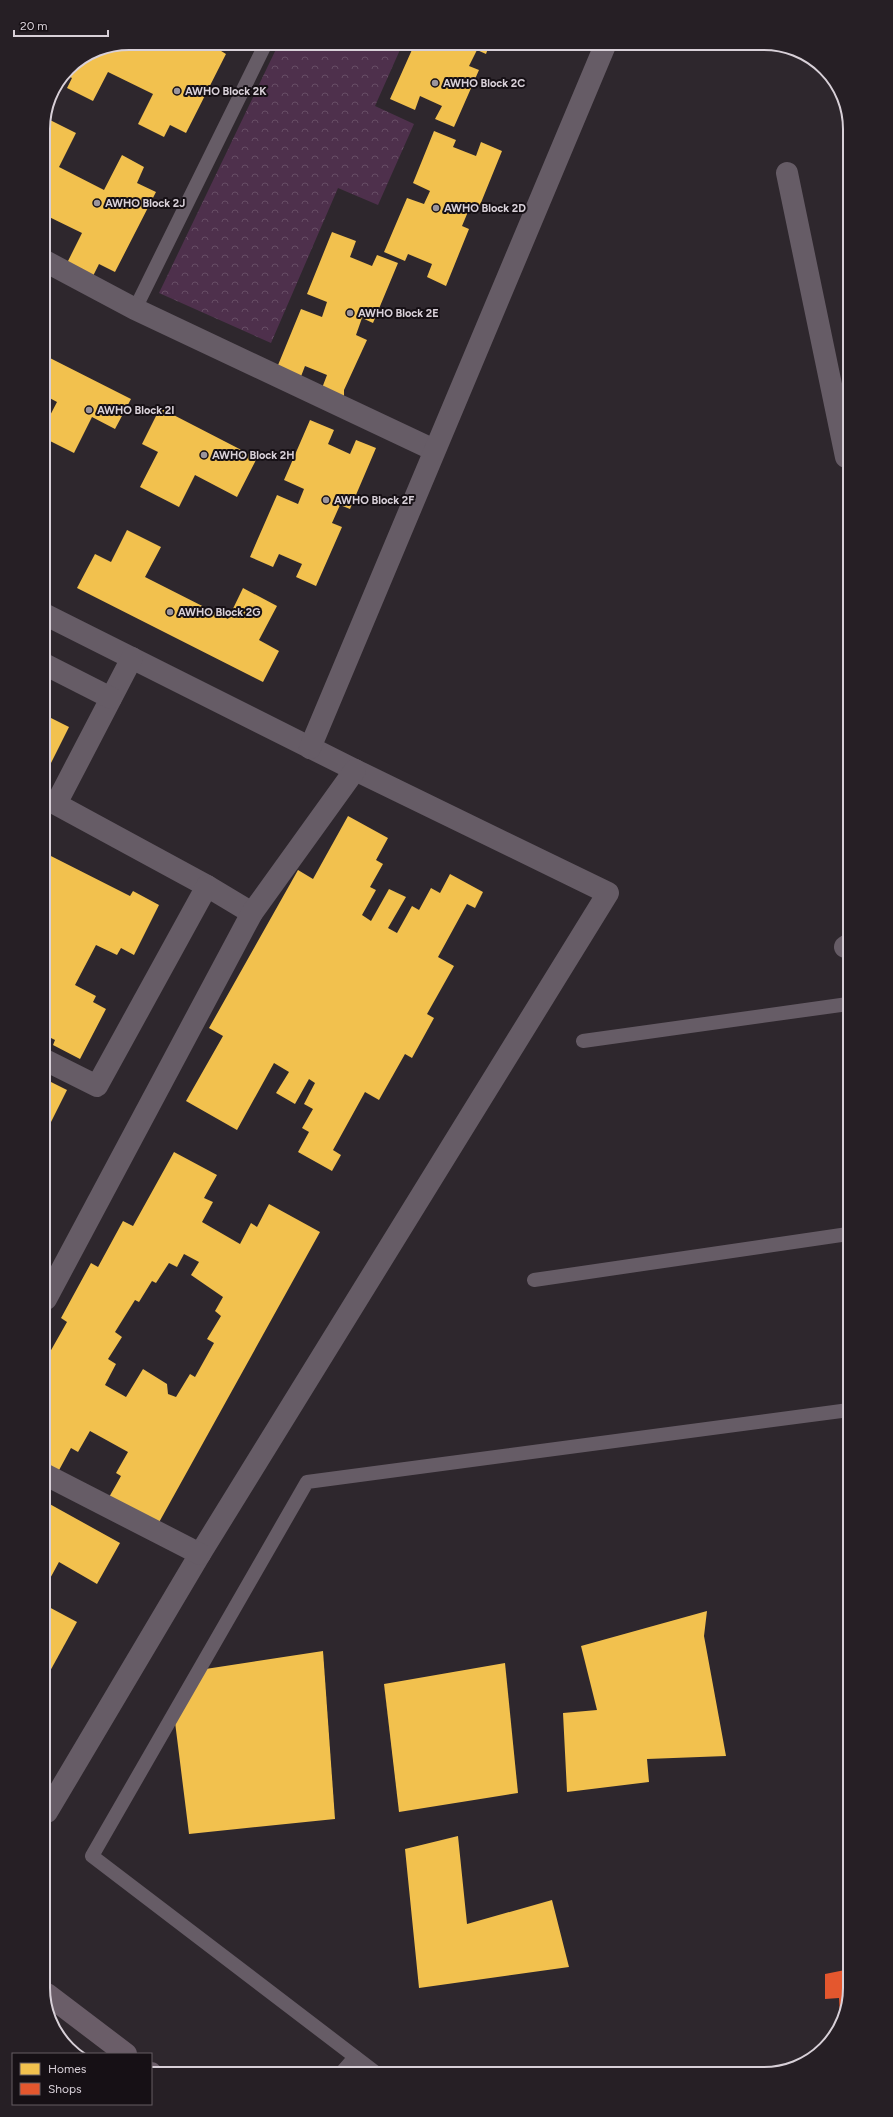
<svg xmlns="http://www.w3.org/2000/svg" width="893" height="2117" font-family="Figtree,sans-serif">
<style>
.park{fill:url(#park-crowns)}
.homes{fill:#f2c14e;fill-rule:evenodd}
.shops{fill:#e4572e}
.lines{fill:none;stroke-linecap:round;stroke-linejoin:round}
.lane{stroke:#665c66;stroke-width:14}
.street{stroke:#665c66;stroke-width:22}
.secondary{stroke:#6a5d68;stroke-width:22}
.poi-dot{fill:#9c959c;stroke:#161015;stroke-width:1.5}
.labels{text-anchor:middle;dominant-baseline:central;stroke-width:4;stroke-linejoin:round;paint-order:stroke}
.poi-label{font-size:11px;font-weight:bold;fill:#d8d0d8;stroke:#161015;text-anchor:start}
.rim{fill:none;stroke:#d8d0d8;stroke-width:2}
</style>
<defs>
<pattern id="park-crowns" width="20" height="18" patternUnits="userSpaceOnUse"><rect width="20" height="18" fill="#4e304c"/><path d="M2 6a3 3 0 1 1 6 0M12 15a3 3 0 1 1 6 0" fill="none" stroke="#674d65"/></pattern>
</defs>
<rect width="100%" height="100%" fill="#2e272d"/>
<polygon class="park" points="279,43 403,43 375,106 414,124 378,205 338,188 271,343 159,293"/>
<g class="homes">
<polygon points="129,43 160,43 175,51 179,43 208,43 226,54 186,133 170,125 164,137 138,124 153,94 108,72 93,101 67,88 72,78 64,74 68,68 96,49"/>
<polygon points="415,43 424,43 435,48 437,43 490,43 486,54 477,50 469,66 479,70 454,127 435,119 442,106 420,96 415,110 390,99"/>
<polygon points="48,119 76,133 59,167 104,190 122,155 144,167 137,183 156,192 115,272 99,264 93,276 67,263 82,233 43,214 43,128"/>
<polygon points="434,131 456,140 453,147 476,156 481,142 502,151 478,210 470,207 462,226 469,229 446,286 427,277 432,264 408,254 405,261 384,252 407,198 424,204 430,191 413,183"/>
<polygon points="332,232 356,241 350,257 372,266 377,255 398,263 373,323 362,318 356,335 367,340 344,390 344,397 322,388 327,375 305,366 300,379 276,370 301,309 322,317 327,302 307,294"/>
<polygon points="44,355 131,399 115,429 92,417 74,453 44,438 44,427 57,402 44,395"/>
<polygon points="160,408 257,458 237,497 195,475 179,507 140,487 158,452 142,444"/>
<polygon points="310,420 334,430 328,444 350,454 356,440 376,448 350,509 340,505 332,523 342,527 316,586 296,577 302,564 279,554 273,567 250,557 277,495 298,504 304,489 284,480"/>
<polygon points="127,530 161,547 145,577 228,619 243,588 277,606 259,640 279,651 263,682 77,588 95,554 111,562"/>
<polygon points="45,715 69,727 45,775"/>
<polygon points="348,816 388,838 376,860 383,864 370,887 376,890 362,915 371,921 389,889 406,897 388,928 397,933 412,906 419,910 431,888 440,893 450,874 483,892 475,908 467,904 438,957 454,966 427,1014 434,1018 412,1058 405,1054 379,1100 365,1092 333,1150 341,1155 332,1171 298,1152 309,1132 302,1128 313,1109 304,1104 315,1083 309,1079 295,1104 276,1093 289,1072 274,1063 237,1130 186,1101 223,1036 209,1028 298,870 313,879"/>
<polygon points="45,853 130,896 133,891 159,905 134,955 121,948 117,955 96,945 75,985 96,996 93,1002 106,1009 80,1059 53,1045 55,1040 45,1035"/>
<polygon points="45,1079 67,1090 45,1134"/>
<path d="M174,1152L217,1175L204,1198L213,1202L202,1222L240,1244L251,1223L257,1227L269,1204L320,1232L157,1526L108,1499L121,1476L116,1473L128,1452L90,1431L78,1452L71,1448L58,1472L46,1465V1383L50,1377L46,1374V1359L67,1322L61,1318L91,1263L98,1267L123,1221L133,1226ZM184,1254L199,1262L191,1275L223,1297L215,1311L221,1316L207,1339L214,1343L195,1377L190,1374L176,1397L168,1394L167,1384L143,1369L126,1397L105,1385L116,1364L108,1359L122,1337L115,1332L135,1300L139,1302L152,1281L156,1283L169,1263L177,1267Z"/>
<polygon points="46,1502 120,1543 97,1584 59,1562 47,1584"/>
<polygon points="47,1606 77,1622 49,1673 47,1672"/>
<polygon points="707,1611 704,1636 726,1756 647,1759 649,1782 567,1792 563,1713 597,1710 581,1646"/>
<polygon points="323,1651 335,1819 189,1834 174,1714 199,1670"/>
<polygon points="505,1663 518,1793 399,1812 384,1684"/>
<polygon points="458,1836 467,1924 552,1900 569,1967 419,1988 405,1849"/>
</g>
<polygon class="shops" points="850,1969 850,1988 840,2016 839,1998 825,1999 825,1974"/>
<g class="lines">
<g class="lane">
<polyline points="135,309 266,43"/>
<polyline points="583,1041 848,1004"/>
<polyline points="534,1280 848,1234"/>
<polyline points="342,2072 355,2057"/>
<polyline points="375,2072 92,1856 307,1482 849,1410"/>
</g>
<g class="street">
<polyline points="787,173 846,457"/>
<polyline points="43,260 135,309 434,450"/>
<polyline points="44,614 355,770 608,893 200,1554 47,1812"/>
<polyline points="132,658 56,804 207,886"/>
<polyline points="44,664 111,698"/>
<polyline points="310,748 606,43"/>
<polyline points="845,947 848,945"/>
<polyline points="45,1060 97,1086 207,886 252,913"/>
<polyline points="46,1299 252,913 355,770"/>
<polyline points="46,1475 200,1554"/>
</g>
<g class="secondary">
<polyline points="47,1994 126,2054"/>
<polyline points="151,2073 152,2074"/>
</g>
</g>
<g class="poi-dot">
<circle cx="435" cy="83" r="4"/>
<circle cx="177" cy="91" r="4"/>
<circle cx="97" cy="203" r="4"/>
<circle cx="436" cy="208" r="4"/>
<circle cx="350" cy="313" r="4"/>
<circle cx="89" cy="410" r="4"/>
<circle cx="204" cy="455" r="4"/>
<circle cx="326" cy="500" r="4"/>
<circle cx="170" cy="612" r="4"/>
</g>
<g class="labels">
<g class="poi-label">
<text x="443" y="83">AWHO Block 2C</text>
<text x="185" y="91">AWHO Block 2K</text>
<text x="105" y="203">AWHO Block 2J</text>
<text x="444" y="208">AWHO Block 2D</text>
<text x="358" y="313">AWHO Block 2E</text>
<text x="97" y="410">AWHO Block 2I</text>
<text x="212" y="455">AWHO Block 2H</text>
<text x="334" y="500">AWHO Block 2F</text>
<text x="178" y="612">AWHO Block 2G</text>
</g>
</g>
<path d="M0 0H893V2117H0ZM129 50H764A79 79 0 0 1 843 129V1988A79 79 0 0 1 764 2067H129A79 79 0 0 1 50 1988V129A79 79 0 0 1 129 50Z" fill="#261f25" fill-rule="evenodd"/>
<path class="rim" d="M129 50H764A79 79 0 0 1 843 129V1988A79 79 0 0 1 764 2067H129A79 79 0 0 1 50 1988V129A79 79 0 0 1 129 50Z"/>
<rect x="12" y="2053" width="140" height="52" fill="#161015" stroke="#645d63"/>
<rect x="20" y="2063" width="20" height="12" fill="#f2c14e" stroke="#645d63"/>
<text x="48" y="2073" font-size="12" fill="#d8d0d8">Homes</text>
<rect x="20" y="2083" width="20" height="12" fill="#e4572e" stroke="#645d63"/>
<text x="48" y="2093" font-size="12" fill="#d8d0d8">Shops</text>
<path d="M14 30v6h94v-6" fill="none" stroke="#d8d0d8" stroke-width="2"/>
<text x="20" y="30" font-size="12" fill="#d8d0d8" stroke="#161015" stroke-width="3" paint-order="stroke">20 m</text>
</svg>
